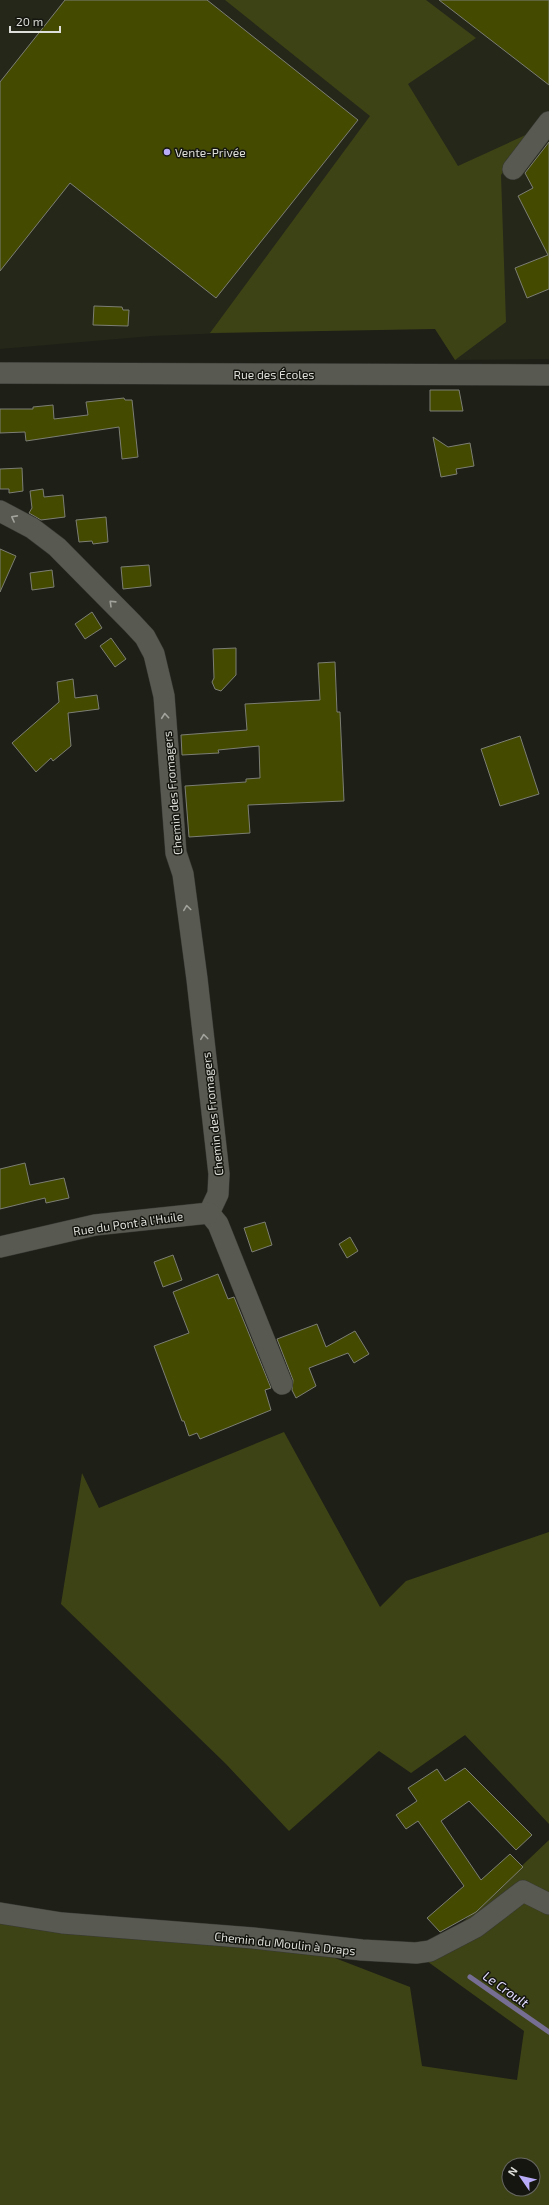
<svg xmlns="http://www.w3.org/2000/svg" width="549" height="2205" font-family="'Exo 2',sans-serif">
<style>
.built{fill:#252719}
.green{fill:#3e4316;fill-rule:evenodd}
.lines{fill:none;stroke-linecap:round;stroke-linejoin:round}
.stream{stroke:#766e93;stroke-width:5}
.building{fill:#444b00;stroke:#7c7e74}
.minor-casing{stroke:#373833;stroke-width:22}
.minor{stroke:#585a51;stroke-width:21}
.oneway{stroke:#a2a39c}
.poi-dot{fill:#b8abf7;stroke:#15160f;stroke-width:1.5}
.labels{text-anchor:middle;dominant-baseline:central;stroke-width:3;stroke-linejoin:round;paint-order:stroke}
.poi-label{font-size:12px;fill:#dedfda;stroke:#15160f;text-anchor:start}
.street-label{font-size:12px;fill:#dedfda;stroke:#15160f}
.water-label{font-size:13px;font-style:italic;fill:#e0dbff;stroke:#15160f}
</style>
<rect width="100%" height="100%" fill="#1e1f17"/>
<polygon class="built" points="0,0 549,0 549,359 455,360 436,329 402,326 152,336 0,349"/>
<g class="green">
<polygon points="225,0 426,0 476,38 408,84 458,166 530,133 501,175 506,322 455,360 435,329 210,333 370,116"/>
<polygon points="284,1432 380,1607 406,1581 549,1532 549,1824 465,1735 411,1773 379,1751 289,1831 226,1764 61,1604 82,1473 99,1508"/>
<path d="M549,1840V2205H0V1902L137,1934L322,1953L410,1987L422,2066L517,2080L524,2031L424,1959ZM509,2165H533V2189H509Z"/>
</g>
<g class="lines">
<polyline class="stream" points="470,1977 549,2032"/>
</g>
<g class="building">
<polygon points="65,0 207,0 358,120 216,298 70,183 0,271 0,82"/>
<polygon points="439,0 549,0 549,85"/>
<polygon points="549,142 549,289 527,298 515,268 548,255 518,196 533,188 525,173"/>
<polygon points="94,306 122,307 123,310 129,310 128,326 93,325"/>
<polygon points="430,390 459,390 463,411 430,411"/>
<polygon points="124,398 125,400 132,400 138,457 122,459 119,427 26,441 25,432 0,433 0,409 33,409 33,407 53,405 54,419 88,415 86,402"/>
<polygon points="433,437 448,447 470,443 474,466 456,469 457,474 441,477"/>
<polygon points="22,468 23,491 9,493 9,489 0,489 0,469"/>
<polygon points="43,489 44,497 63,495 65,517 41,520 29,513 32,508 30,491"/>
<polygon points="106,517 108,542 93,544 92,541 79,542 76,520"/>
<polygon points="0,549 16,556 0,592"/>
<polygon points="149,565 151,586 123,589 121,567"/>
<polygon points="52,570 54,587 32,590 30,573"/>
<polygon points="92,612 102,628 85,639 75,624"/>
<polygon points="111,638 126,659 115,667 100,646"/>
<polygon points="236,648 236,675 221,691 215,689 212,682 214,678 213,649"/>
<polygon points="335,662 337,712 340,712 344,801 248,805 250,833 189,837 185,786 246,782 246,779 260,778 259,746 218,750 219,753 182,755 181,735 247,730 245,704 320,700 318,663"/>
<polygon points="73,679 75,698 97,695 99,709 68,713 71,746 53,761 51,758 36,772 12,743 59,702 57,682"/>
<polygon points="520,736 539,794 500,806 481,749"/>
<polygon points="25,1163 30,1185 64,1178 69,1198 46,1203 45,1198 0,1209 0,1169"/>
<polygon points="265,1222 272,1245 252,1252 244,1228"/>
<polygon points="350,1237 358,1251 347,1258 339,1244"/>
<polygon points="173,1255 182,1280 163,1287 154,1262"/>
<polygon points="218,1274 228,1299 234,1297 271,1388 265,1390 271,1410 200,1439 197,1433 189,1436 184,1421 182,1421 154,1346 189,1333 173,1292"/>
<polygon points="317,1324 326,1347 355,1331 369,1354 354,1363 348,1353 309,1368 316,1386 296,1398 292,1390 293,1380 277,1339"/>
<polygon points="465,1768 532,1835 516,1850 469,1801 441,1821 481,1880 510,1854 523,1867 476,1912 440,1932 427,1918 464,1886 418,1821 406,1829 396,1815 417,1801 408,1788 437,1769 445,1781"/>
</g>
<g class="lines">
<defs>
<g id="minor">
<polyline points="513,169 549,122"/>
<polyline points="0,373 549,375"/>
<polyline points="0,511 32,528 57,547 132,623 145,637 154,654 164,696 176,853 183,874 197,979 219,1174 218,1194 209,1213"/>
<polyline points="209,1213 218,1224 282,1384"/>
<polyline points="0,1247 95,1225 209,1213"/>
<polyline points="0,1913 62,1923 253,1938 362,1950 416,1953 430,1951 476,1927 523,1891 549,1904"/>
</g>
</defs>
<use href="#minor" class="minor-casing"/>
<use href="#minor" class="minor"/>
</g>
<defs><path id="oneway-chevron" d="M-2-3.5L2.5 0L-2 3.5" fill="none" stroke-width="1.6" stroke-linecap="round" stroke-linejoin="round"/></defs>
<g class="oneway">
<use href="#oneway-chevron" transform="translate(14 518) rotate(-152)"/>
<use href="#oneway-chevron" transform="translate(112 603) rotate(-136)"/>
<use href="#oneway-chevron" transform="translate(165 716) rotate(-95)"/>
<use href="#oneway-chevron" transform="translate(187 908) rotate(-98)"/>
<use href="#oneway-chevron" transform="translate(204 1037) rotate(-97)"/>
</g>
<circle class="poi-dot" cx="167" cy="152" r="4"/>
<g class="labels">
<g class="poi-label">
<text x="175" y="152">Vente-Privée</text>
</g>
<g class="street-label">
<text x="274" y="374">Rue des Écoles</text>
<text transform="translate(172 793) rotate(-95)">Chemin des Fromagers</text>
<text transform="translate(212 1114) rotate(-96)">Chemin des Fromagers</text>
<text transform="translate(128 1223) rotate(-8)">Rue du Pont à l'Huile</text>
<text transform="translate(285 1943) rotate(6)">Chemin du Moulin à Draps</text>
</g>
<g class="water-label">
<text transform="translate(506 1989) rotate(35)">Le Croult</text>
</g>
</g>
<g transform="translate(521 2177) rotate(304)"><circle r="19" fill="#15160f" stroke="#656660"/>
<path d="M0-3L7 15L0 10L-7 15Z" fill="#b8abf7"/>
<text y="-6" font-size="11" font-weight="bold" text-anchor="middle" fill="#dedfda">N</text>
</g>
<path d="M10 26v6h50v-6" fill="none" stroke="#dedfda" stroke-width="2"/>
<text x="16" y="26" font-size="12" fill="#dedfda" stroke="#15160f" stroke-width="3" paint-order="stroke">20 m</text>
</svg>
